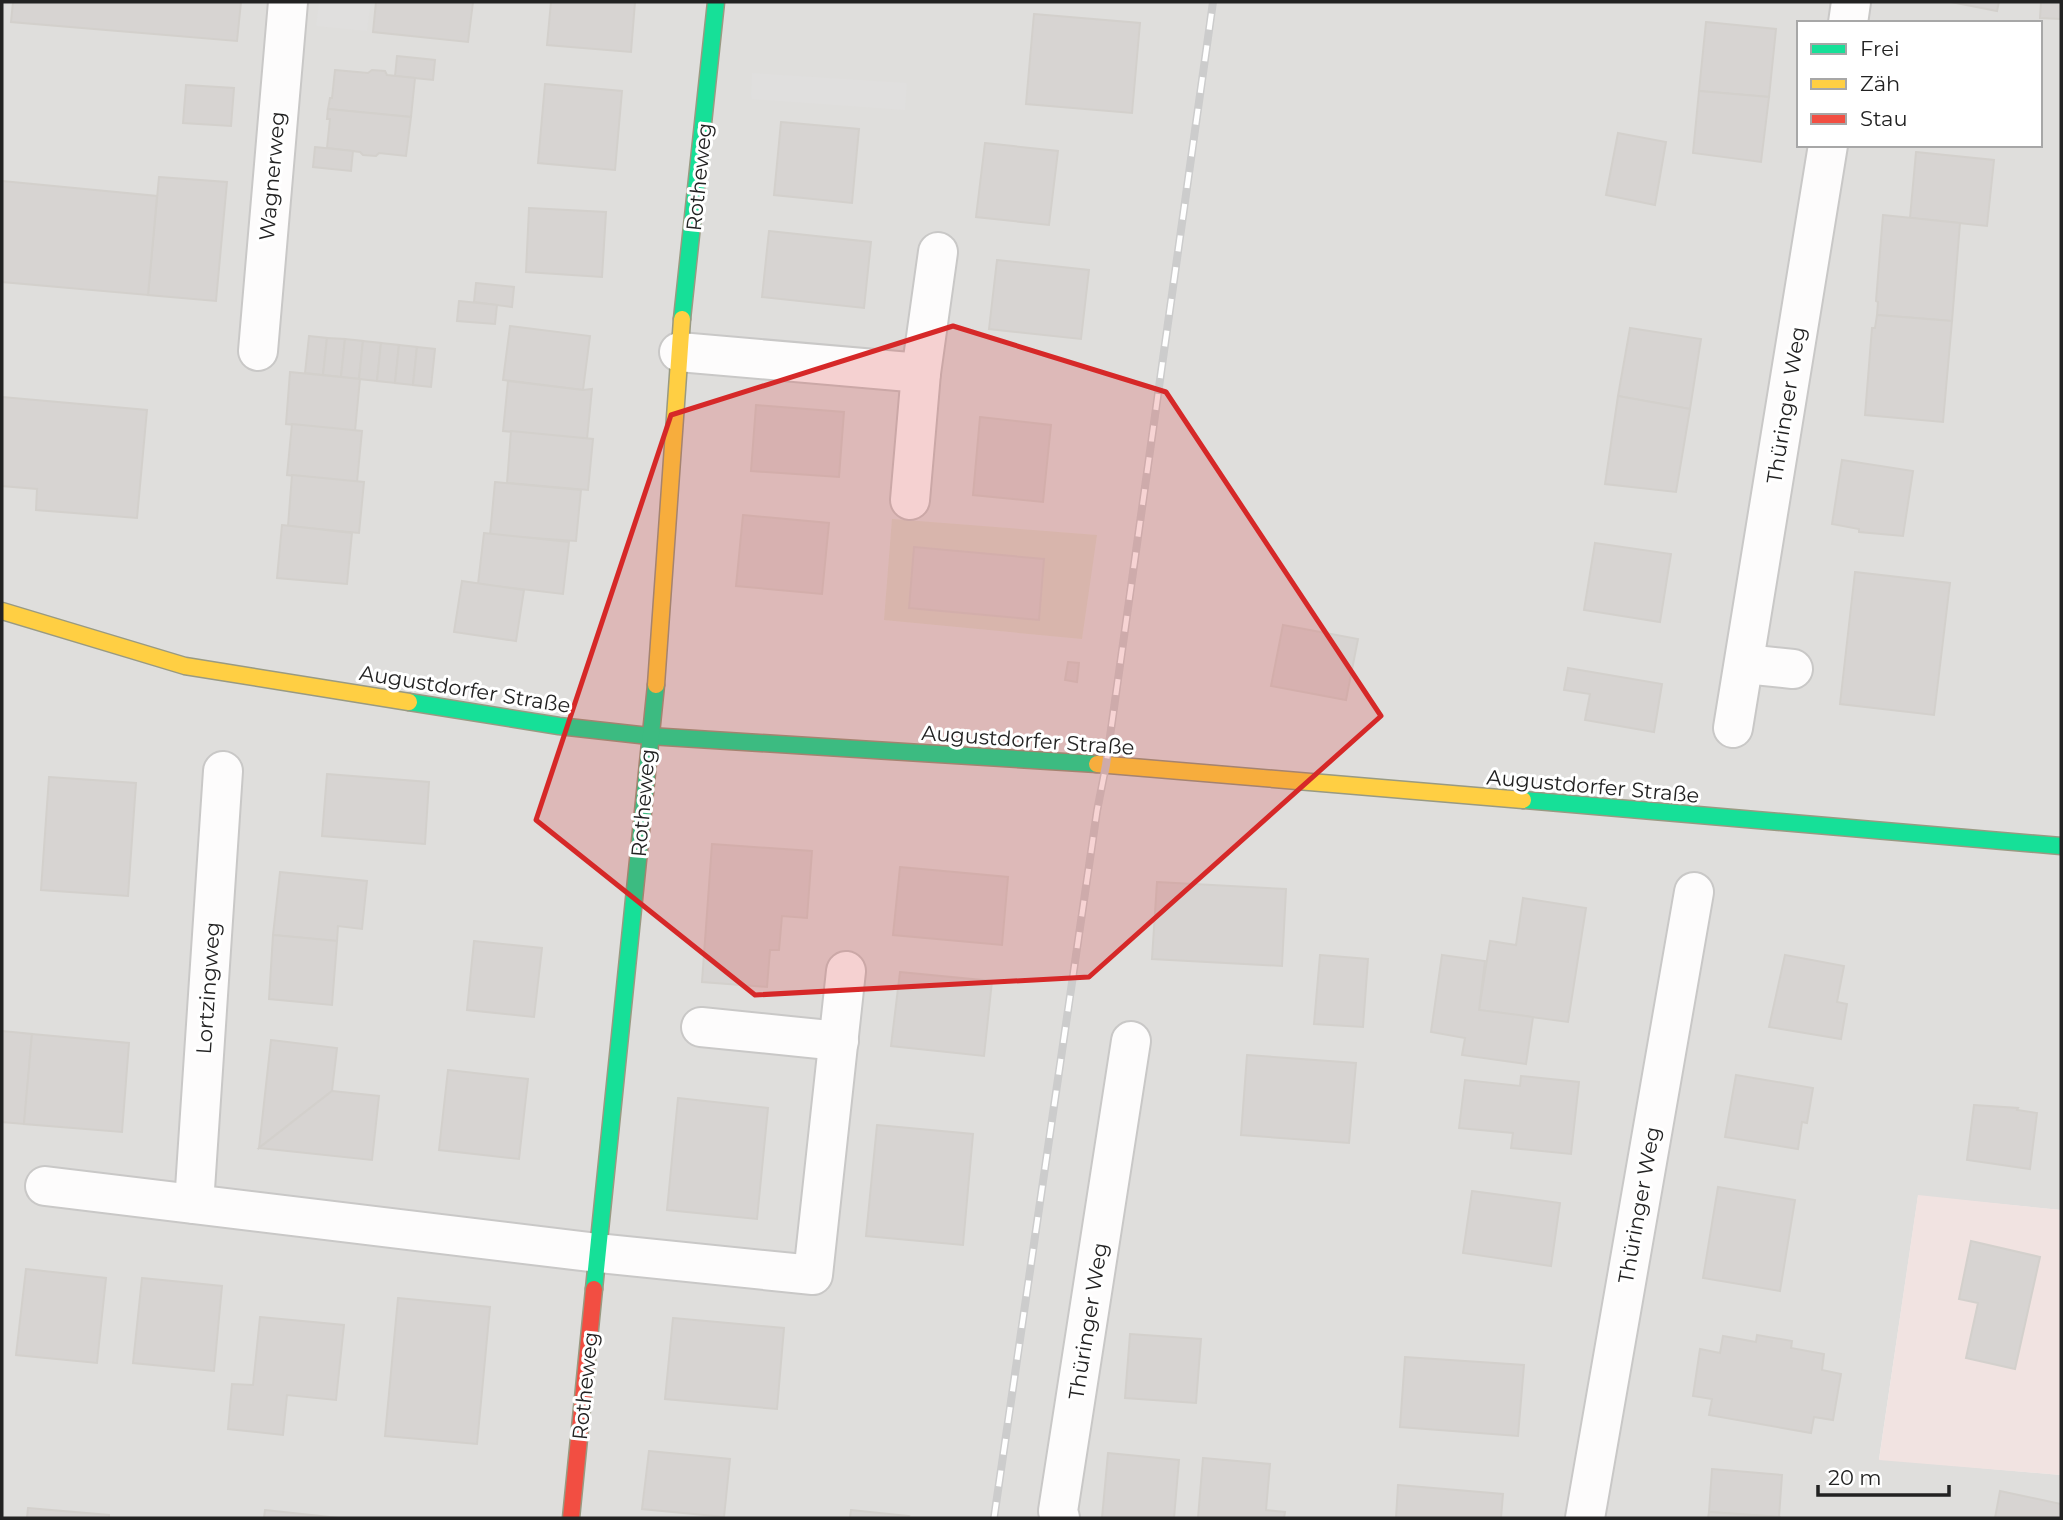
<svg xmlns="http://www.w3.org/2000/svg" width="2063" height="1520" font-family="Montserrat,sans-serif">
<style>
.residential{fill:#dfdedc;fill-rule:evenodd}
.commercial{fill:#f1e3e1}
.construction{fill:#d9d9cd}
.parking{fill:#e0dfde}
.building{fill:#d7d4d2;stroke:#d3d0cc;stroke-width:2}
.lines{fill:none;stroke-linecap:round;stroke-linejoin:round}
.street-casing{stroke:#c9c8c7;stroke-width:42}
.fast-casing{stroke:#999a82;stroke-width:19}
.slow-casing{stroke:#999a82;stroke-width:19}
.jam-casing{stroke:#999a82;stroke-width:19}
.street{stroke:#fdfcfc;stroke-width:38}
.fast{stroke:#16e098;stroke-width:16}
.slow{stroke:#ffcf43;stroke-width:16}
.jam{stroke:#f24e42;stroke-width:16}
.rail-casing{stroke:#ccc;stroke-width:8}
.rail{stroke:#fff;stroke-width:5;stroke-dasharray:16;stroke-linecap:butt}
.marked{fill:#d62828;fill-opacity:0.2;stroke:#d62828;stroke-width:5;stroke-linejoin:round}
.labels{text-anchor:middle;dominant-baseline:central;stroke-width:6;stroke-linejoin:round;paint-order:stroke}
.street-label{font-size:21px;fill:#222;stroke:#fff}
</style>
<rect width="100%" height="100%" fill="#f0eeeb"/>
<path class="residential" d="M2,2H2061V1210L1918,1196L1879,1459L2061,1475V1518H2ZM1799,23H2040V145H1799Z"/>
<polygon class="commercial" points="1918,1195 2061,1210 2061,1475 1879,1460"/>
<polygon class="construction" points="892,519 1097,535 1082,639 884,620"/>
<g class="parking">
<polygon points="319,2 371,2 367,31 316,26"/>
<polygon points="752,73 907,83 905,110 751,99"/>
</g>
<g class="building">
<polygon points="13,2 241,2 237,41 11,22"/>
<polygon points="376,2 473,2 468,42 373,32"/>
<polygon points="551,2 635,2 631,52 547,45"/>
<polygon points="1951,2 1999,2 1997,11"/>
<polygon points="2041,2 2061,2 2061,19 2040,18"/>
<polygon points="1034,14 1140,23 1132,113 1026,104"/>
<polygon points="1706,22 1776,29 1769,97 1699,91"/>
<polygon points="397,56 435,60 433,80 395,76"/>
<polygon points="335,70 368,73 372,70 385,71 387,75 415,78 411,117 328,109 330,98 332,98"/>
<polygon points="545,84 622,91 615,170 538,163"/>
<polygon points="186,85 234,88 231,126 183,123"/>
<polygon points="1699,91 1769,97 1761,162 1693,153"/>
<polygon points="328,109 411,117 406,156 379,153 376,156 363,155 360,152 327,148 330,119 327,119"/>
<polygon points="781,122 859,129 852,203 774,195"/>
<polygon points="1618,133 1666,142 1655,205 1606,195"/>
<polygon points="985,143 1058,151 1049,225 976,217"/>
<polygon points="315,147 353,151 351,171 313,167"/>
<polygon points="1916,152 1994,160 1987,226 1910,218"/>
<polygon points="159,177 227,182 216,301 148,295"/>
<polygon points="2,181 157,196 148,295 2,282"/>
<polygon points="529,208 606,212 602,277 526,272"/>
<polygon points="1883,215 1960,223 1952,321 1877,315 1878,302 1876,301"/>
<polygon points="769,231 871,242 864,308 762,297"/>
<polygon points="997,260 1089,270 1081,339 989,329"/>
<polygon points="476,283 514,287 512,307 474,302"/>
<polygon points="459,301 497,305 495,324 457,321"/>
<polygon points="1877,315 1952,321 1943,422 1865,415 1872,328 1875,328"/>
<polygon points="510,326 590,336 583,390 503,380"/>
<polygon points="1630,328 1701,339 1690,409 1618,396"/>
<polygon points="309,336 327,338 323,375 305,373"/>
<polygon points="327,338 345,339 341,377 323,375"/>
<polygon points="345,339 363,341 359,379 341,377"/>
<polygon points="363,341 381,343 377,381 359,379"/>
<polygon points="381,343 399,345 395,383 377,381"/>
<polygon points="399,345 417,347 413,385 395,383"/>
<polygon points="417,347 435,349 431,387 413,385"/>
<polygon points="290,372 360,379 355,431 286,424"/>
<polygon points="508,381 583,390 592,389 587,439 503,431"/>
<polygon points="1618,396 1690,409 1676,492 1605,484"/>
<polygon points="2,397 147,410 137,518 36,510 37,489 2,486"/>
<polygon points="756,405 844,412 839,477 751,471"/>
<polygon points="980,417 1051,425 1043,502 973,495"/>
<polygon points="292,424 362,431 357,482 287,475"/>
<polygon points="511,431 593,439 588,490 507,483"/>
<polygon points="1842,460 1913,471 1903,536 1859,532 1859,529 1832,524"/>
<polygon points="292,475 364,482 359,533 288,526"/>
<polygon points="495,482 581,490 576,541 490,535"/>
<polygon points="743,515 829,523 822,594 736,586"/>
<polygon points="282,525 352,533 347,584 277,578"/>
<polygon points="484,533 569,542 563,594 478,584"/>
<polygon points="1595,543 1671,554 1660,622 1584,610"/>
<polygon points="914,547 1044,559 1039,620 909,608"/>
<polygon points="1855,572 1950,583 1934,715 1840,704"/>
<polygon points="462,581 524,590 516,641 454,632"/>
<polygon points="1283,625 1358,639 1346,700 1271,686"/>
<polygon points="1068,662 1079,663 1077,682 1065,680"/>
<polygon points="1568,668 1662,684 1654,732 1585,720 1590,694 1564,690"/>
<polygon points="327,774 429,782 425,844 322,836"/>
<polygon points="49,777 136,783 128,896 41,890"/>
<polygon points="712,844 812,851 807,918 782,916 779,950 770,950 767,987 702,982"/>
<polygon points="900,867 1008,877 1002,945 893,935"/>
<polygon points="280,872 367,881 362,929 338,926 337,941 273,935"/>
<polygon points="1157,882 1286,889 1282,966 1152,959"/>
<polygon points="1523,898 1586,908 1568,1022 1479,1010 1490,941 1516,945"/>
<polygon points="273,935 337,941 332,1005 269,999"/>
<polygon points="474,941 542,948 534,1017 467,1010"/>
<polygon points="1320,955 1368,959 1363,1027 1314,1024"/>
<polygon points="1442,955 1485,961 1479,1010 1533,1017 1526,1064 1462,1055 1465,1038 1431,1032"/>
<polygon points="1785,955 1844,966 1837,1002 1847,1004 1841,1039 1769,1027"/>
<polygon points="900,972 992,981 984,1056 891,1046"/>
<polygon points="2,1031 32,1034 24,1124 2,1122"/>
<polygon points="32,1034 129,1043 122,1132 24,1124"/>
<polygon points="271,1040 337,1048 332,1091 259,1148"/>
<polygon points="1247,1055 1356,1063 1349,1143 1241,1135"/>
<polygon points="448,1070 528,1079 519,1159 439,1150"/>
<polygon points="1736,1075 1813,1088 1807,1123 1802,1122 1798,1149 1725,1137"/>
<polygon points="1521,1076 1579,1082 1571,1154 1511,1148 1513,1133 1459,1128 1465,1080 1520,1086"/>
<polygon points="332,1091 379,1096 372,1160 259,1148"/>
<polygon points="678,1098 768,1108 757,1219 667,1210"/>
<polygon points="1974,1105 2018,1108 2017,1110 2037,1113 2030,1169 1967,1160"/>
<polygon points="877,1125 973,1134 963,1245 866,1236"/>
<polygon points="1718,1187 1795,1200 1780,1291 1703,1278"/>
<polygon points="1472,1191 1560,1203 1551,1266 1463,1253"/>
<polygon points="1971,1241 2040,1257 2015,1369 1966,1358 1978,1303 1959,1299"/>
<polygon points="26,1269 106,1278 97,1363 16,1355"/>
<polygon points="142,1278 222,1286 214,1371 133,1363"/>
<polygon points="398,1298 490,1307 477,1444 385,1436"/>
<polygon points="260,1317 344,1325 336,1400 287,1395 283,1435 228,1429 232,1384 253,1385"/>
<polygon points="673,1318 784,1328 777,1409 665,1399"/>
<polygon points="1130,1334 1201,1339 1196,1403 1125,1398"/>
<polygon points="1757,1335 1792,1341 1791,1348 1824,1354 1822,1370 1841,1374 1833,1420 1814,1417 1811,1433 1709,1415 1712,1399 1693,1396 1700,1349 1720,1353 1723,1336 1756,1342"/>
<polygon points="1405,1357 1524,1365 1518,1436 1400,1427"/>
<polygon points="649,1451 730,1459 724,1517 642,1509"/>
<polygon points="1108,1453 1179,1460 1174,1518 1102,1518"/>
<polygon points="1203,1458 1270,1464 1266,1510 1285,1512 1284,1518 1198,1518"/>
<polygon points="1712,1469 1782,1475 1779,1517 1709,1512"/>
<polygon points="1398,1485 1503,1494 1501,1518 1396,1518"/>
<polygon points="2000,1491 2061,1504 2061,1518 1995,1518"/>
<polygon points="28,1508 109,1515 109,1518 27,1518"/>
<polygon points="265,1510 339,1518 264,1518"/>
<polygon points="851,1510 909,1516 908,1518 850,1518"/>
<polygon points="1709,1512 1779,1517 1778,1518 1708,1518"/>
</g>
<g class="lines">
<defs>
<g id="street">
<polyline points="1848,23 1851,2"/>
<polyline points="258,351 288,2"/>
<polyline points="679,352 921,373"/>
<polyline points="910,500 921,373 938,252"/>
<polyline points="1745,664 1793,669"/>
<polyline points="1733,728 1828,145"/>
<polyline points="701,1027 839,1041"/>
<polyline points="45,1186 598,1253 813,1275 846,971"/>
<polyline points="194,1204 223,771"/>
<polyline points="1060,1518 1058,1511 1131,1041"/>
<polyline points="1585,1518 1694,892"/>
</g>
<g id="fast">
<polyline points="682,319 716,2"/>
<polyline points="409,702 559,726 649,736 1097,764"/>
<polyline points="1523,800 2061,846"/>
<polyline points="594,1289 656,685"/>
</g>
<g id="slow">
<polyline points="2,611 185,666 409,702"/>
<polyline points="656,685 682,319"/>
<polyline points="1097,764 1523,800"/>
</g>
<polyline id="jam" points="571,1518 594,1289"/>
</defs>
<use href="#street" class="street-casing"/>
<use href="#fast" class="fast-casing"/>
<use href="#slow" class="slow-casing"/>
<use href="#jam" class="jam-casing"/>
<use href="#street" class="street"/>
<use href="#fast" class="fast"/>
<use href="#slow" class="slow"/>
<use href="#jam" class="jam"/>
<defs>
<polyline id="rail" points="994,1518 1097,811 1106,765 1213,2"/>
</defs>
<use href="#rail" class="rail-casing"/>
<use href="#rail" class="rail"/>
</g>
<path class="marked" d="M953,326L1166,392L1381,716L1089,977L755,995L536,820L671,415Z"/>
<g class="labels">
<g class="street-label">
<text transform="translate(272 176) rotate(-85)">Wagnerweg</text>
<text transform="translate(699 177) rotate(-84)">Rotheweg</text>
<text transform="translate(1786 405) rotate(-81)">Thüringer Weg</text>
<text transform="translate(465 689) rotate(9)">Augustdorfer Straße</text>
<text transform="translate(1028 740) rotate(4)">Augustdorfer Straße</text>
<text transform="translate(1593 786) rotate(5)">Augustdorfer Straße</text>
<text transform="translate(643 803) rotate(-85)">Rotheweg</text>
<text transform="translate(208 988) rotate(-86)">Lortzingweg</text>
<text transform="translate(1639 1205) rotate(-80)">Thüringer Weg</text>
<text transform="translate(1088 1321) rotate(-81)">Thüringer Weg</text>
<text transform="translate(585 1386) rotate(-84)">Rotheweg</text>
</g>
</g>
<rect width="2063" height="1520" fill="none" stroke="#222222" stroke-width="7"/>
<rect x="1797" y="21" width="245" height="126" fill="#ffffff" stroke="#a7a7a7" stroke-width="2"/>
<rect x="1811" y="44" width="35" height="10" fill="#16e098" stroke="#a7a7a7" stroke-width="2"/>
<text x="1860" y="56" font-size="21" fill="#222222">Frei</text>
<rect x="1811" y="79" width="35" height="10" fill="#ffcf43" stroke="#a7a7a7" stroke-width="2"/>
<text x="1860" y="91" font-size="21" fill="#222222">Zäh</text>
<rect x="1811" y="114" width="35" height="10" fill="#f24e42" stroke="#a7a7a7" stroke-width="2"/>
<text x="1860" y="126" font-size="21" fill="#222222">Stau</text>
<path d="M1818 1485v10h131v-10" fill="none" stroke="#222222" stroke-width="3.5"/>
<text x="1828" y="1485" font-size="21" fill="#222222" stroke="#ffffff" stroke-width="5" paint-order="stroke">20 m</text>
</svg>
